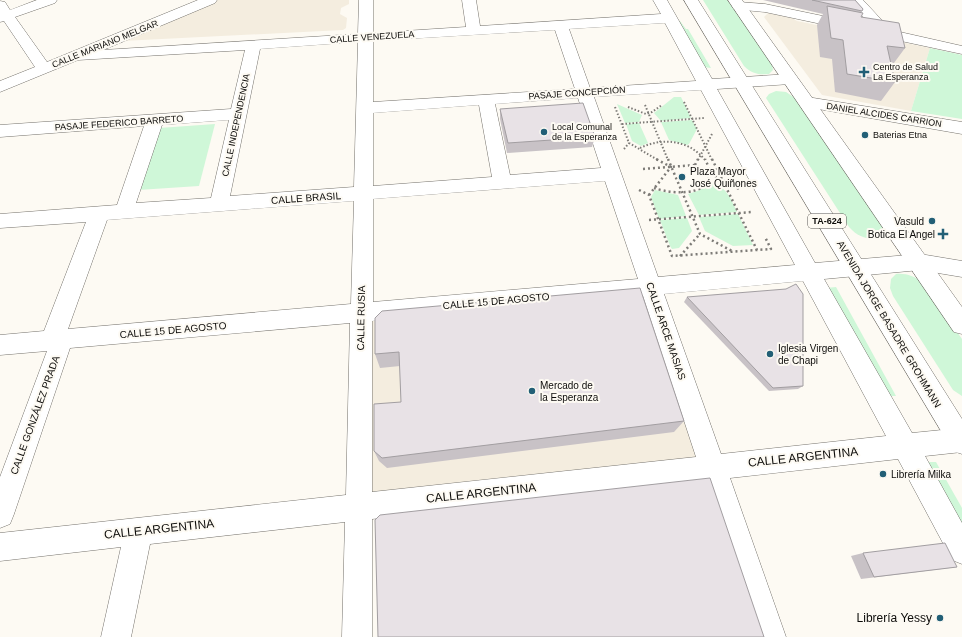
<svg xmlns="http://www.w3.org/2000/svg" width="962" height="637" font-family="Arial,sans-serif">
<style>
.built{fill:#f4eddf}
.green{fill:#cff7d8}
.lines{fill:none;stroke-linecap:round;stroke-linejoin:round}
.minor-casing{stroke:#75726c;stroke-width:1}
.trunk-casing{stroke:#75726c;stroke-width:1}
.path-far1{stroke:#7d7b77;stroke-width:2;stroke-dasharray:1.5 2;stroke-linecap:butt}
.path{stroke:#7d7b77;stroke-width:2.5;stroke-dasharray:2 3;stroke-linecap:butt}
.minor{fill:#fff;fill-rule:evenodd}
.trunk{fill:#fff;fill-rule:evenodd}
.wall{fill:#c8c2c6}
.building{fill:#e8e2e6;stroke:#a29ea1}
.poi-dot{fill:#225f76;stroke:#fdfaf3;stroke-width:1.5}
.labels{text-anchor:middle;dominant-baseline:central;stroke-width:4;stroke-linejoin:round;paint-order:stroke}
.far-street-label{font-size:9px;fill:#0d0c0a;stroke:#fdfaf3}
.far-poi-label{font-size:9px;fill:#0d0c0a;stroke:#fdfaf3;text-anchor:start}
.shield{fill:#fdfaf3;stroke:#555350;stroke-width:1}
.shield-label{font-size:9px;font-weight:bold;fill:#0d0c0a}
.poi-label{font-size:10px;fill:#0d0c0a;stroke:#fdfaf3;text-anchor:start}
.street-label{font-size:10px;fill:#0d0c0a;stroke:#fdfaf3}
.near-street-label{font-size:12px;fill:#0d0c0a;stroke:#fdfaf3}
.near-poi-label{font-size:12px;fill:#0d0c0a;stroke:#fdfaf3;text-anchor:end}
</style>
<rect width="100%" height="100%" fill="#fdfaf3"/>
<g class="built">
<polygon points="212,0 349,0 349,4 341,8 340,14 347,18 346,28 343,30 122,41"/>
<polygon points="768,13 792,18 797,21 930,48 911,111 822,95 764,17"/>
<polygon points="651,287 713,467 358,507 361,313"/>
</g>
<g class="green">
<path d="M703,0H728L772,64L773,70L769,74C759,75 752,74 744,66Z"/>
<polygon points="677,21 680,21 686,29 688,29 711,68 703,67"/>
<polygon points="930,48 962,55 962,119 911,111"/>
<path d="M776,91L786,92L795,98L886,230L880,238C867,240 858,237 849,227L766,98L769,94Z"/>
<polygon points="674,97 681,97 691,118 661,121 654,113"/>
<polygon points="617,104 642,115 639,122 625,123"/>
<polygon points="692,120 697,129 689,144 687,145 669,140 661,122"/>
<polygon points="639,123 648,143 641,146 632,141 626,124"/>
<polygon points="215,124 199,186 138,190 159,128"/>
<path d="M708,183C726,184 731,199 737,212L699,215L688,194L700,190Z"/>
<polygon points="655,190 678,195 686,216 659,219 651,197"/>
<polygon points="738,214 753,245 733,246 705,231 699,217"/>
<polygon points="687,218 692,231 679,248 672,249 670,246 660,220"/>
<path d="M896,274C906,273 914,276 922,282L962,339V396L953,390L893,296L890,288L891,279Z"/>
<polygon points="836,287 896,396 888,396 826,288"/>
<polygon points="926,462 936,462 962,508 962,533"/>
</g>
<g class="lines">
<defs>
<g id="minor">
<path d="M37,0H57L55,3L15,17L47,62L198,0H217L215,3L103,50L358,34L359,0H373V33L466,27L462,0H476L480,26L661,14L653,0H667L712,79L790,74L796,76L798,79L796,82L790,84L717,89L815,263L920,254L962,261V277L920,270L824,279L912,433L962,428V452L925,456L962,523V564L952,560L898,459L730,478L786,637H756L704,481L372,519V637H342L345,522L150,544L131,637H101L121,547L0,561V533L346,495L350,323L70,348L14,514L10,524L0,528V477L47,351L0,355V335L44,331L86,222L0,228V214L117,205L144,126L0,137V125L231,109L245,50L78,60L0,92V81L35,67L4,21L0,22V1L5,2L10,10ZM665,23L696,81L590,88L569,29ZM555,30L575,89L373,102V41ZM358,42L354,187L230,196L260,49ZM701,90L795,265L658,277L594,97ZM578,98L601,168L510,175L495,104ZM479,105L492,177L373,186V113ZM229,120L211,198L136,203L162,125ZM605,181L638,279L373,302V199ZM354,201L351,304L68,329L107,220ZM803,281L886,436L721,454L664,294ZM643,296L696,457L372,492V321Z"/>
<polygon points="848,0 863,0 891,30 962,46 962,54 765,12 734,9 732,6 734,3 739,2 765,4 871,26"/>
<polygon points="807,97 962,122 962,134 801,106 799,102 801,98"/>
</g>
<g id="trunk">
<polygon points="684,0 698,0 962,419 962,454 953,451"/>
<polygon points="728,0 742,0 962,307 962,334 954,332"/>
</g>
</defs>
<use href="#minor" class="minor-casing"/>
<use href="#trunk" class="trunk-casing"/>
<g class="path-far1">
<polyline points="684,102 712,160"/>
<polyline points="645,105 668,160"/>
<polyline points="615,107 629,143 658,160"/>
<polyline points="628,107 646,114 652,112 662,105"/>
<polyline points="622,124 704,118"/>
<path d="M640,148C663,137 689,140 705,160"/>
<polyline points="624,149 629,143"/>
<polyline points="698,160 712,134"/>
</g>
<g class="path">
<polyline points="668,159 700,234 732,251"/>
<polyline points="712,159 757,250"/>
<polyline points="695,165 698,159"/>
<polyline points="643,169 695,165 741,190"/>
<path d="M654,188C677,196 724,196 705,159"/>
<polyline points="639,190 649,195 672,256 771,249 765,237"/>
<polyline points="649,195 671,167 656,159"/>
<polyline points="649,220 752,212"/>
<polyline points="680,256 700,234"/>
</g>
<use href="#minor" class="minor"/>
<use href="#trunk" class="trunk"/>
</g>
<g class="wall">
<polygon points="763,0 855,0 863,9 861,13 861,17 905,48 891,67 895,82 881,101 835,92 832,59 820,57 817,25 823,14"/>
<polygon points="500,109 595,137 592,147 507,153 500,119"/>
<polygon points="687,297 803,386 798,389 769,391 684,302"/>
<polygon points="375,318 684,421 674,432 387,468 379,461 374,451 401,402 400,366 380,368 375,354"/>
<polygon points="863,553 957,567 942,569 861,579 851,556"/>
</g>
<g class="building">
<polygon points="812,0 855,0 863,9 862,11"/>
<polygon points="827,6 863,13 861,17 899,23 905,48 887,46 895,82 847,74 843,40 831,38"/>
<polygon points="583,103 595,137 508,143 500,109"/>
<polygon points="796,284 803,294 803,386 773,388 687,297 786,289"/>
<polygon points="640,288 684,421 382,458 374,451 374,404 401,402 399,352 375,354 375,318 382,311"/>
<polygon points="710,478 764,637 378,637 375,520 380,515"/>
<polygon points="945,543 957,567 874,577 863,553"/>
</g>
<g class="poi-dot">
<path d="M862 66h4v4h4v4h-4v4h-4v-4h-4v-4h4z"/>
<circle cx="544" cy="132" r="4"/>
<circle cx="865" cy="135" r="4"/>
<circle cx="682" cy="177" r="4"/>
<circle cx="932" cy="221" r="4"/>
<path d="M941 228h4v4h4v4h-4v4h-4v-4h-4v-4h4z"/>
<circle cx="770" cy="354" r="4"/>
<circle cx="532" cy="391" r="4"/>
<circle cx="883" cy="474" r="4"/>
<circle cx="940" cy="618" r="4"/>
</g>
<g class="labels">
<g class="far-street-label">
<text transform="translate(372 37) rotate(-4)">CALLE VENEZUELA</text>
<text transform="translate(105 44) rotate(-22)">CALLE MARIANO MELGAR</text>
<text transform="translate(577 93) rotate(-4)">PASAJE CONCEPCIÓN</text>
<text transform="translate(884 115) rotate(9)">DANIEL ALCIDES CARRION</text>
<text transform="translate(119 123) rotate(-4)">PASAJE FEDERICO BARRETO</text>
<text transform="translate(236 125) rotate(-78)">CALLE INDEPENDENCIA</text>
</g>
<g class="far-poi-label">
<text x="873" y="67">Centro de Salud<tspan x="873" dy="10">La Esperanza</tspan></text>
<text x="552" y="127">Local Comunal<tspan x="552" dy="10">de la Esperanza</tspan></text>
<text x="873" y="135">Baterias Etna</text>
</g>
<rect class="shield" x="808" y="214" width="38" height="14" rx="3"/>
<g class="shield-label">
<text x="827" y="221">TA-624</text>
</g>
<g class="poi-label">
<text x="690" y="171">Plaza Mayor<tspan x="690" dy="12">José Quiñones</tspan></text>
<text x="924" y="221" text-anchor="end">Vasuld</text>
<text x="935" y="234" text-anchor="end">Botica El Angel</text>
<text x="778" y="348">Iglesia Virgen<tspan x="778" dy="12">de Chapi</tspan></text>
<text x="540" y="385">Mercado de<tspan x="540" dy="12">la Esperanza</tspan></text>
<text x="891" y="474">Librería Milka</text>
</g>
<g class="street-label">
<text transform="translate(306 198) rotate(-4)">CALLE BRASIL</text>
<text transform="translate(496 301) rotate(-5)">CALLE 15 DE AGOSTO</text>
<text transform="translate(361 318) rotate(-89)">CALLE RUSIA</text>
<text transform="translate(889 324) rotate(59)">AVENIDA JORGE BASADRE GROHMANN</text>
<text transform="translate(173 330) rotate(-5)">CALLE 15 DE AGOSTO</text>
<text transform="translate(666 331) rotate(71)">CALLE ARCE MASIAS</text>
<text transform="translate(35 415) rotate(-70)">CALLE GONZÁLEZ PRADA</text>
</g>
<g class="near-street-label">
<text transform="translate(803 457) rotate(-6)">CALLE ARGENTINA</text>
<text transform="translate(481 493) rotate(-6)">CALLE ARGENTINA</text>
<text transform="translate(159 529) rotate(-6)">CALLE ARGENTINA</text>
</g>
<g class="near-poi-label">
<text x="932" y="618">Librería Yessy</text>
</g>
</g>
</svg>
